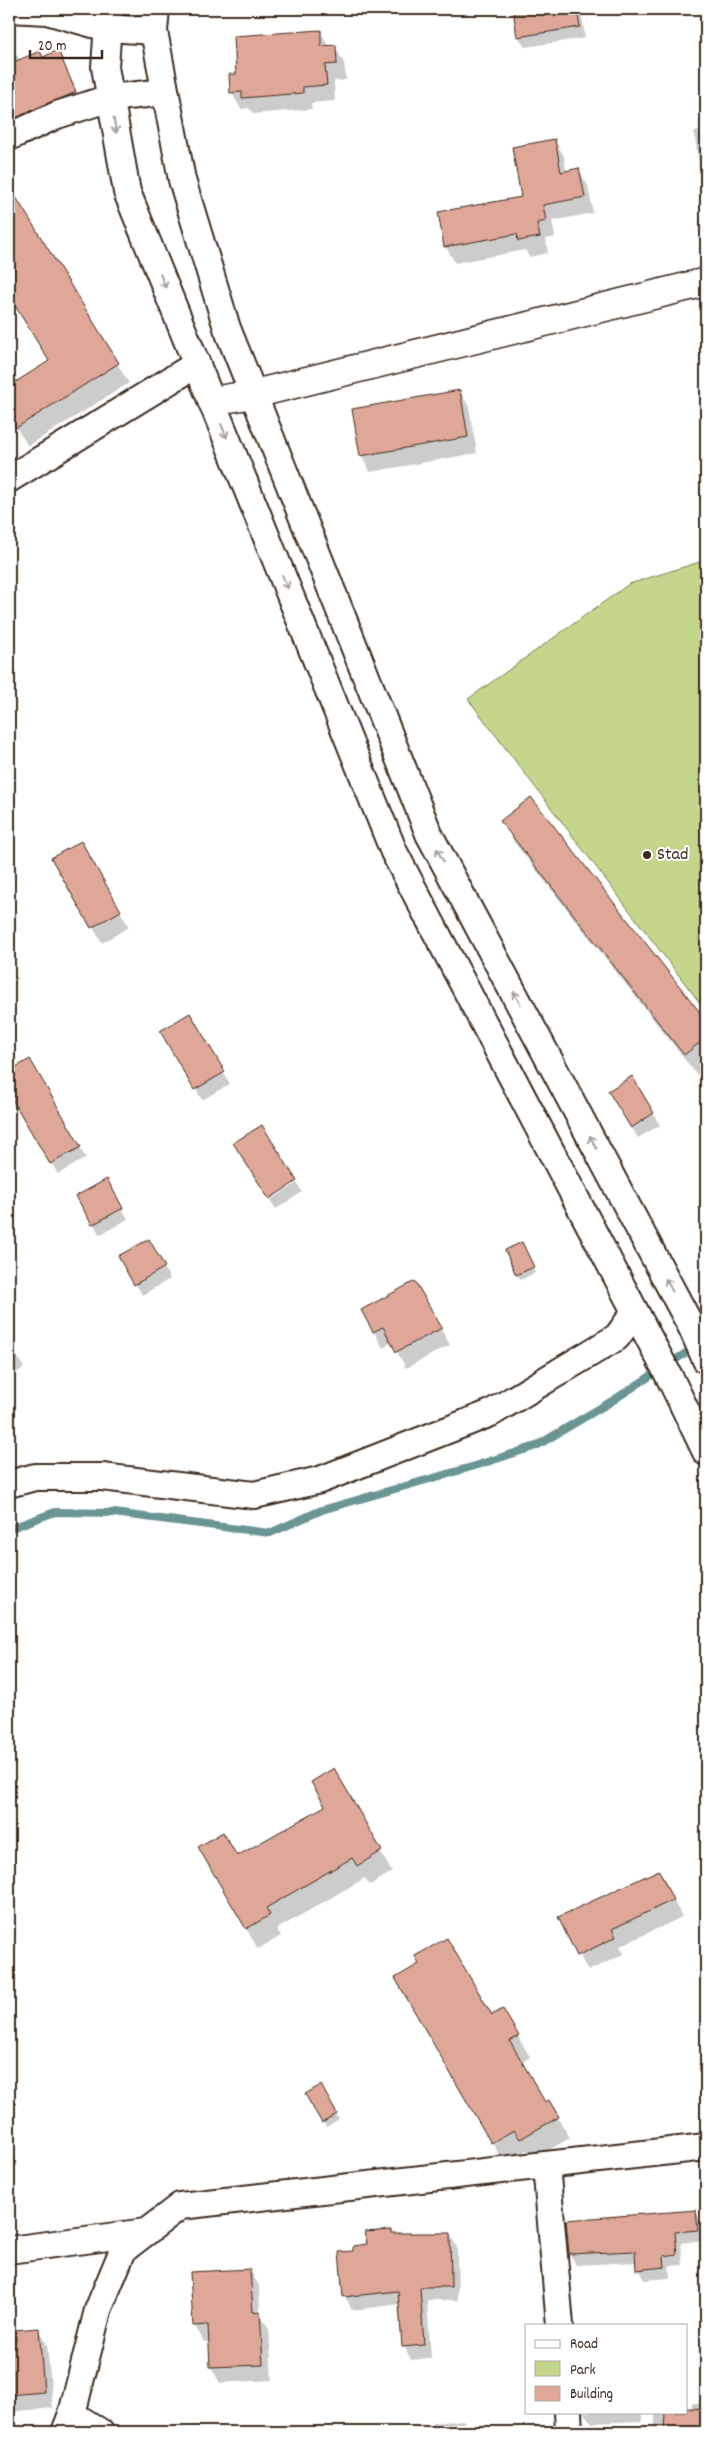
<svg xmlns="http://www.w3.org/2000/svg" width="715" height="2441" font-family="Dekko,sans-serif">
<style>
.green{fill:#c3d68b;stroke:#7f8054}
.shadow{fill:#0003}
.lines{fill:none;stroke-linecap:round;stroke-linejoin:round}
.stream{stroke:#6b9595;stroke-width:8}
.building{fill:#dfa798;stroke:#3b2a1e}
.minor-casing{stroke:#3b2a1e;stroke-width:30}
.major-casing{stroke:#3b2a1e;stroke-width:31}
.minor{stroke:#fff;stroke-width:26}
.major{stroke:#fff;stroke-width:28}
.oneway{stroke:#a79f9a}
.poi-dot{fill:#3b2a1e;stroke:#fff;stroke-width:2}
.labels{text-anchor:middle;dominant-baseline:central;stroke-width:4;stroke-linejoin:round;paint-order:stroke}
.poi-label{font-size:18px;fill:#3b2a1e;stroke:#fff;text-anchor:start}
</style>
<rect width="100%" height="100%" fill="#fff"/>
<filter id="ink" filterUnits="userSpaceOnUse"><feTurbulence type="fractalNoise" baseFrequency=".02" numOctaves="2"/><feDisplacementMap in="SourceGraphic" scale="10" xChannelSelector="R" yChannelSelector="G"/><feConvolveMatrix kernelMatrix="1 2 1 2 8 2 1 2 1" color-interpolation-filters="sRGB"/></filter>
<g filter="url(#ink)">
<polygon class="green" points="706,560 706,1011 468,699 629,584"/>
<g class="shadow">
<polygon points="514,9 581,9 585,38 525,47 518,36"/>
<polygon points="320,31 329,47 335,47 344,63 346,80 334,81 335,101 311,103 312,109 253,114 249,108 241,109 231,92 238,75"/>
<polygon points="58,52 85,109 9,133 9,59 17,55 20,61 43,58"/>
<polygon points="706,130 706,208 694,132"/>
<polygon points="554,140 564,156 566,172 579,170 588,186 593,213 552,221 555,237 546,239 548,253 529,257 525,250 455,263 446,247 440,213 522,198"/>
<polygon points="9,188 129,383 28,446 9,416 9,388 50,362 9,295"/>
<polygon points="460,391 469,407 477,453 370,472 361,455"/>
<polygon points="531,798 706,1022 706,1068 697,1075 514,842 502,821"/>
<polygon points="80,842 129,927 102,943 53,858"/>
<polygon points="190,1015 230,1084 202,1100 162,1032"/>
<polygon points="9,1034 13,1041 9,1043"/>
<polygon points="29,1061 86,1158 58,1174 9,1092 9,1073"/>
<polygon points="632,1078 660,1125 638,1138 610,1091"/>
<polygon points="107,1181 128,1219 100,1235 78,1197"/>
<polygon points="297,1183 302,1192 276,1209 270,1200"/>
<polygon points="148,1240 170,1279 142,1295 120,1256"/>
<polygon points="525,1249 535,1273 520,1280 517,1274"/>
<polygon points="415,1283 450,1345 406,1368 392,1342 383,1348 374,1332"/>
<polygon points="9,1341 24,1368 9,1377"/>
<polygon points="333,1770 392,1872 370,1885 365,1878 277,1929 281,1936 258,1949 200,1847 237,1858 326,1807"/>
<polygon points="659,1872 682,1917 620,1946 624,1954 588,1971 560,1917"/>
<polygon points="397,1978 491,2017 503,2011 530,2057 521,2063 544,2104 548,2101 570,2138 533,2159 527,2150 504,2163"/>
<polygon points="321,2087 339,2119 326,2127 307,2095"/>
<polygon points="696,2212 702,2223 703,2240 681,2243 683,2265 669,2266 670,2278 644,2280 638,2269 637,2262 576,2265 570,2254"/>
<polygon points="390,2231 392,2234 450,2234 457,2247 458,2300 427,2300 431,2358 411,2360 404,2346 400,2304 352,2310 345,2296 355,2252"/>
<polygon points="250,2270 259,2286 260,2314 269,2329 272,2380 220,2383 211,2367 210,2342 204,2342 195,2326"/>
<polygon points="38,2329 47,2345 53,2408 9,2412 9,2331"/>
<polygon points="691,2403 706,2403 706,2432 655,2432 655,2412 686,2412 691,2410"/>
<polygon points="583,2412 643,2412 643,2421 592,2423"/>
<polygon points="463,2420 470,2432 433,2432 432,2423"/>
</g>
<g class="lines">
<polyline class="stream" points="9,1529 55,1512 114,1513 270,1533 322,1510 475,1466 536,1446 612,1401 695,1347"/>
</g>
<g class="building">
<polygon points="513,9 577,9 580,27 517,37"/>
<polygon points="321,30 321,46 336,45 337,64 325,65 327,85 303,87 303,93 242,98 242,92 230,93 229,74 236,74 234,36"/>
<polygon points="58,50 76,92 9,121 9,64 40,51 43,57"/>
<polygon points="555,139 561,172 579,168 585,197 543,205 546,221 537,223 540,237 518,241 517,234 444,247 438,212 521,197 512,147"/>
<polygon points="9,186 119,363 16,428 9,417 9,386 49,361 9,296"/>
<polygon points="460,390 468,437 360,456 352,409"/>
<polygon points="531,797 706,1020 706,1038 684,1055 500,821"/>
<polygon points="81,841 121,911 91,928 51,858"/>
<polygon points="190,1013 225,1072 194,1090 160,1031"/>
<polygon points="30,1059 81,1147 50,1164 9,1094 9,1071"/>
<polygon points="632,1076 654,1113 631,1128 608,1091"/>
<polygon points="262,1125 297,1181 269,1199 233,1143"/>
<polygon points="107,1179 123,1208 92,1225 76,1196"/>
<polygon points="149,1239 165,1267 134,1285 118,1256"/>
<polygon points="522,1242 534,1267 516,1275 505,1250"/>
<polygon points="415,1281 442,1328 396,1352 383,1327 373,1332 361,1310"/>
<polygon points="334,1768 382,1851 357,1866 352,1858 266,1908 270,1915 246,1929 198,1847 223,1832 237,1856 325,1806 311,1782"/>
<polygon points="659,1870 673,1900 612,1929 616,1937 577,1956 558,1917"/>
<polygon points="447,1938 492,2015 503,2009 519,2036 510,2041 545,2102 549,2100 559,2117 520,2139 514,2130 491,2143 395,1978 419,1964 415,1956"/>
<polygon points="321,2085 337,2114 322,2123 305,2094"/>
<polygon points="696,2210 698,2230 675,2232 677,2254 664,2256 665,2267 636,2270 635,2251 569,2254 566,2220"/>
<polygon points="391,2230 391,2233 450,2233 451,2287 420,2287 424,2345 402,2347 398,2291 343,2297 339,2252 353,2251 353,2246 367,2244 365,2232"/>
<polygon points="250,2269 253,2312 260,2311 263,2365 210,2367 208,2325 193,2326 190,2272"/>
<polygon points="39,2328 44,2392 9,2395 9,2341 16,2341 15,2330"/>
<polygon points="686,2408 706,2409 706,2432 664,2432 665,2412 686,2412"/>
</g>
<g class="lines">
<defs>
<g id="minor">
<polyline points="9,9 47,11 107,28 154,31"/>
<polyline points="109,9 105,67 127,192 394,852 672,1382 706,1452"/>
<polyline points="156,9 154,31 182,180 227,328 429,834 692,1328 706,1360"/>
<polyline points="9,137 57,115 110,98 165,92"/>
<polyline points="9,479 197,364"/>
<polyline points="9,1484 35,1477 102,1477 254,1495 320,1480 491,1413 617,1337 635,1312"/>
<polyline points="546,2165 560,2325"/>
<polyline points="9,2250 146,2232"/>
<polyline points="568,2412 569,2432"/>
<polyline points="72,2414 100,2432"/>
<polyline points="65,2432 72,2414 98,2310 123,2250 180,2206 706,2147"/>
</g>
<polyline id="major" points="212,401 254,394 706,282"/>
</defs>
<use href="#minor" class="minor-casing"/>
<use href="#major" class="major-casing"/>
<use href="#minor" class="minor"/>
<use href="#major" class="major"/>
</g>
<defs><path id="oneway-shaft" d="M-6 0H5M1.5-3L5.5 0L1.5 3" fill="none" stroke-width="1.6" stroke-linecap="round" stroke-linejoin="round" transform="scale(1.25)"/></defs>
<g class="oneway">
<use href="#oneway-shaft" transform="translate(115 126) rotate(80)"/>
<use href="#oneway-shaft" transform="translate(163 281) rotate(68)"/>
<use href="#oneway-shaft" transform="translate(224 431) rotate(68)"/>
<use href="#oneway-shaft" transform="translate(285 582) rotate(68)"/>
<use href="#oneway-shaft" transform="translate(440 855) rotate(-118)"/>
<use href="#oneway-shaft" transform="translate(517 998) rotate(-118)"/>
<use href="#oneway-shaft" transform="translate(593 1142) rotate(-118)"/>
<use href="#oneway-shaft" transform="translate(669 1285) rotate(-118)"/>
</g>
</g>
<circle class="poi-dot" cx="647" cy="855" r="5"/>
<g class="labels">
<g class="poi-label">
<text x="657" y="855">Stad</text>
</g>
</g>
<rect width="715" height="2441" fill="none" stroke="#fff" stroke-width="30"/>
<rect x="15" y="15" width="685" height="2411" fill="none" stroke="#3b2a1e" stroke-width="2" filter="url(#ink)"/>
<rect x="525" y="2324" width="162" height="90" fill="#ffffff" stroke="#b1aaa5"/>
<rect x="535" y="2340" width="25" height="8" fill="#ffffff" stroke="#b1aaa5"/>
<text x="570" y="2348" font-size="15" fill="#3b2a1e">Road</text>
<rect x="535" y="2361" width="25" height="15" fill="#c3d68b" stroke="#b1aaa5"/>
<text x="570" y="2374" font-size="15" fill="#3b2a1e">Park</text>
<rect x="535" y="2386" width="25" height="15" fill="#dfa798" stroke="#b1aaa5"/>
<text x="570" y="2398" font-size="15" fill="#3b2a1e">Building</text>
<path d="M30 50v8h72v-8" fill="none" stroke="#3b2a1e" stroke-width="2.5"/>
<text x="38" y="50" font-size="15" fill="#3b2a1e" stroke="#ffffff" stroke-width="4" paint-order="stroke">20 m</text>
</svg>
